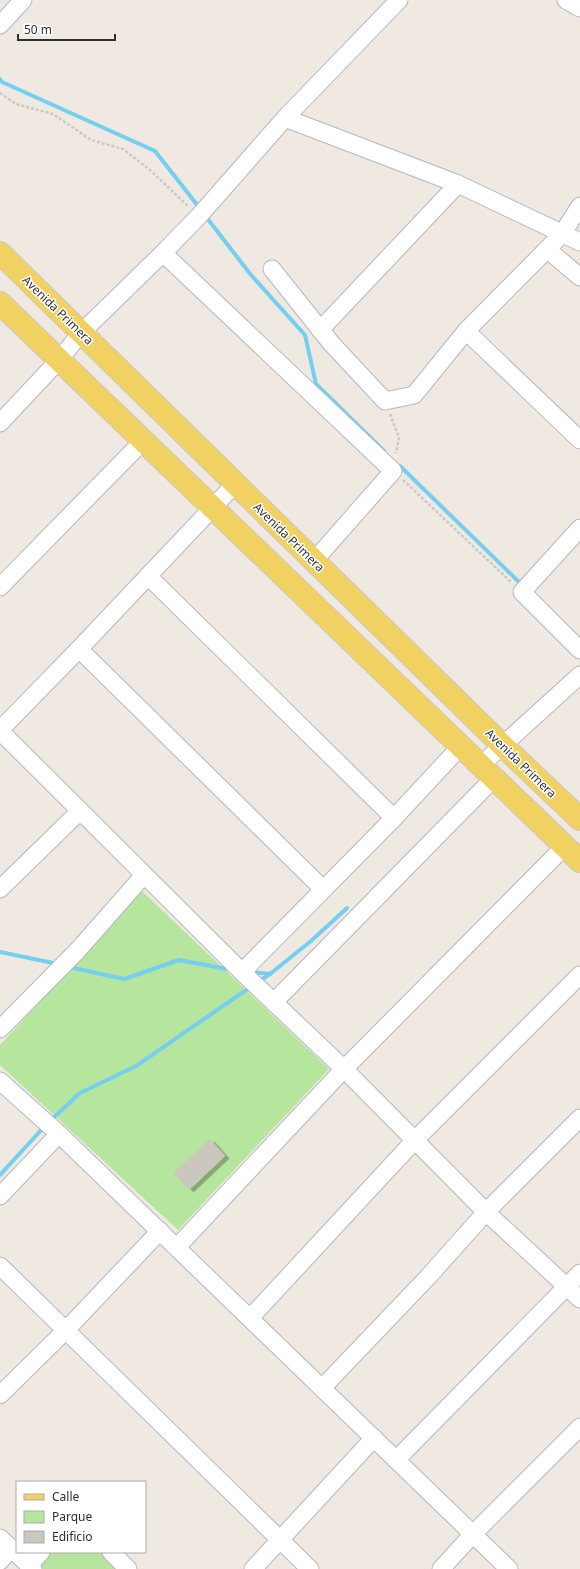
<svg xmlns="http://www.w3.org/2000/svg" width="580" height="1569" font-family="'Noto Sans',sans-serif">
<style>
.green{fill:#b6e59e}
.lines{fill:none;stroke-linecap:round;stroke-linejoin:round}
.stream{stroke:#75cff0;stroke-width:4}
.building{fill:#cbc7bf;filter:url(#shadow)}
.minor-casing{stroke:#b4b7c1;stroke-width:19}
.major-casing{stroke:#c9c9c9;stroke-width:24}
.path{stroke:#c9c9c9;stroke-width:2.5;stroke-dasharray:3 2;stroke-linecap:butt}
.minor{stroke:#fff;stroke-width:17}
.major{stroke:#f2d163;stroke-width:22}
.labels{text-anchor:middle;dominant-baseline:central;stroke-width:3;stroke-linejoin:round;paint-order:stroke}
.street-label{font-size:12px;fill:#2e2e2e;stroke:#fff}
</style>
<defs>
<filter id="shadow"><feDropShadow dx="4.5" dy="2.5" stdDeviation="0" flood-color="#0004"/></filter>
</defs>
<rect width="100%" height="100%" fill="#efe9e1"/>
<g class="green">
<polygon points="142,891 329,1069 178,1230 0,1065 0,1045"/>
<polygon points="47,1552 102,1552 120,1569 43,1569 39,1566"/>
</g>
<g class="lines">
<g class="stream">
<polyline points="0,79 2,82 155,151 198,206"/>
<polyline points="207,218 251,275 305,335 316,384 384,451"/>
<polyline points="400,466 520,583"/>
<polyline points="0,952 58,964"/>
<polyline points="69,967 124,979 179,960 232,970"/>
<polyline points="251,972 270,974 311,941 347,908"/>
<polyline points="258,982 270,974"/>
<polyline points="51,1120 80,1093 136,1066 252,986"/>
<polyline points="0,1175 44,1127"/>
</g>
</g>
<polygon class="building" points="210,1139 225,1156 189,1190 173,1173"/>
<g class="lines">
<defs>
<g id="minor">
<polyline points="566,0 580,8"/>
<polyline points="0,25 23,0"/>
<polyline points="285,118 458,184 580,242"/>
<polyline points="548,250 580,277"/>
<polyline points="163,253 393,471 314,561"/>
<polyline points="272,269 331,343 385,401 414,395 466,331 562,234 580,206"/>
<polyline points="320,330 458,184"/>
<polyline points="466,331 580,440"/>
<polyline points="0,423 59,360 81,333 163,253 199,216 285,118 399,0"/>
<polyline points="580,528 522,592 580,650"/>
<polyline points="148,576 394,818"/>
<polyline points="0,587 143,441"/>
<polyline points="79,649 323,889"/>
<polyline points="0,730 79,649 235,484"/>
<polyline points="0,731 242,972 344,1069 486,1212 580,1299"/>
<polyline points="481,765 580,675"/>
<polyline points="0,889 80,811"/>
<polyline points="242,972 394,818 461,746"/>
<polyline points="274,1002 494,778"/>
<polyline points="0,1029 78,950 144,875"/>
<polyline points="0,1081 59,1134 509,1569"/>
<polyline points="0,1196 59,1134"/>
<polyline points="177,1247 344,1069 565,846"/>
<polyline points="0,1266 310,1569"/>
<polyline points="250,1318 415,1140 580,975"/>
<polyline points="322,1388 428,1277 486,1212 580,1118"/>
<polyline points="0,1395 66,1330 160,1231"/>
<polyline points="396,1460 580,1273"/>
<polyline points="0,1538 33,1569"/>
<polyline points="111,1552 128,1569"/>
<polyline points="0,1561 11,1548"/>
<polyline points="29,1565 41,1552"/>
<polyline points="253,1569 374,1438"/>
<polyline points="441,1569 473,1534 580,1427"/>
</g>
<g id="major">
<polyline points="0,253 502,745 580,819"/>
<polyline points="0,303 580,861"/>
</g>
</defs>
<use href="#minor" class="minor-casing"/>
<use href="#major" class="major-casing"/>
<g class="path">
<polyline points="0,93 16,104 53,114 91,140 123,149 150,170 189,207"/>
<polyline points="390,414 399,438 396,453"/>
<polyline points="403,480 511,582"/>
</g>
<use href="#minor" class="minor"/>
<use href="#major" class="major"/>
</g>
<g class="labels">
<g class="street-label">
<text transform="translate(58 310) rotate(44)">Avenida Primera</text>
<text transform="translate(289 537) rotate(44)">Avenida Primera</text>
<text transform="translate(521 763) rotate(44)">Avenida Primera</text>
</g>
</g>
<rect x="16" y="1481" width="130" height="72" fill="#ffffff" stroke="#ababab"/>
<rect x="24" y="1494" width="20" height="6" fill="#f2d163" stroke="#ababab"/>
<text x="52" y="1501" font-size="12" fill="#2e2e2e">Calle</text>
<rect x="24" y="1511" width="20" height="12" fill="#b6e59e" stroke="#ababab"/>
<text x="52" y="1521" font-size="12" fill="#2e2e2e">Parque</text>
<rect x="24" y="1531" width="20" height="12" fill="#cbc7bf" stroke="#ababab"/>
<text x="52" y="1541" font-size="12" fill="#2e2e2e">Edificio</text>
<path d="M18 34v6h97v-6" fill="none" stroke="#2e2e2e" stroke-width="2"/>
<text x="24" y="34" font-size="12" fill="#2e2e2e" stroke="#ffffff" stroke-width="3" paint-order="stroke">50 m</text>
</svg>
